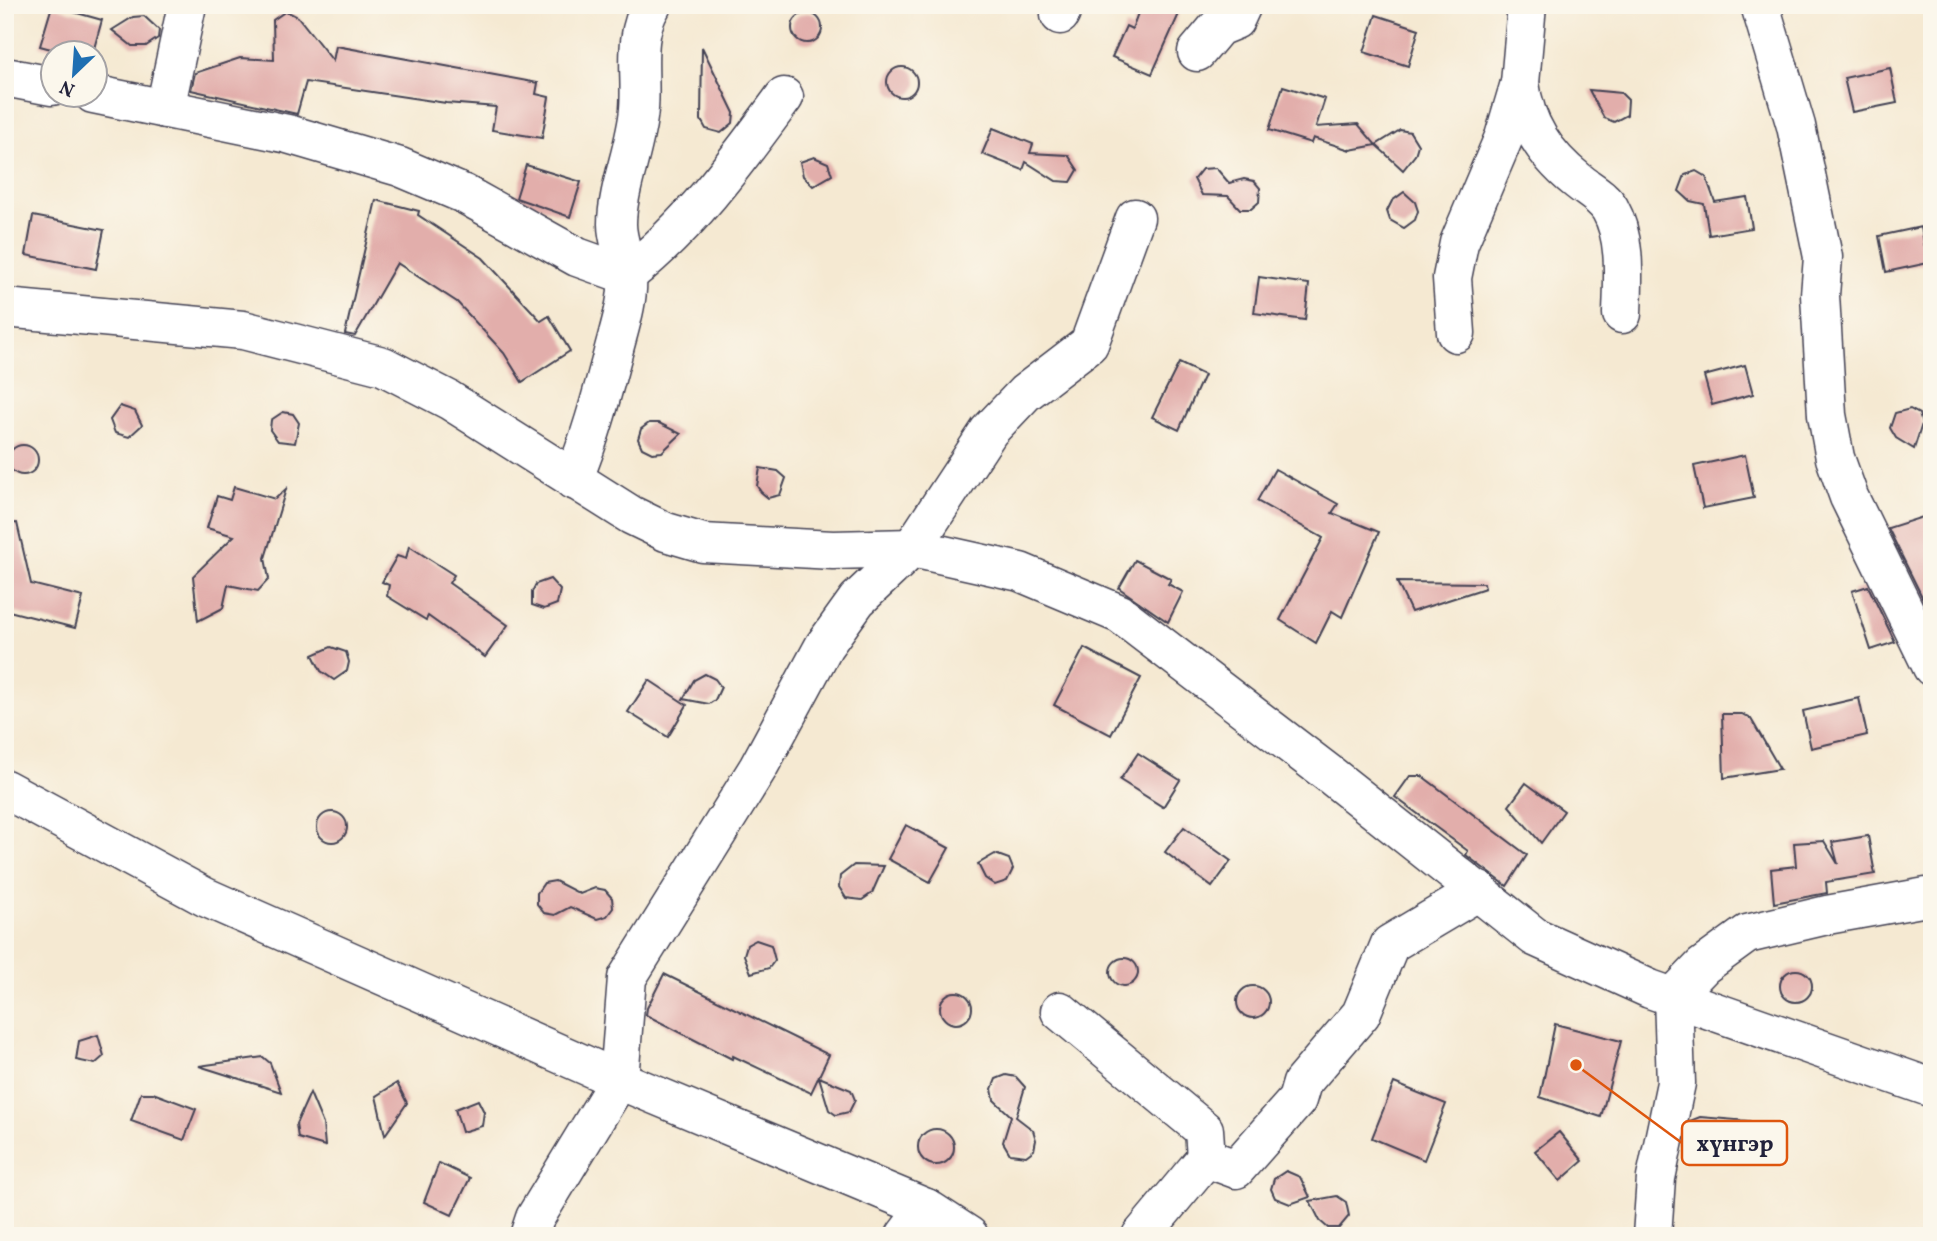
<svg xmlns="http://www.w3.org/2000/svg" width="1937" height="1241" font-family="Vollkorn,serif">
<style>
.building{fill:#e2aeab}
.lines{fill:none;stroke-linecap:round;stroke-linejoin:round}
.minor-casing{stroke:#424052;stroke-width:41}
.minor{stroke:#fff;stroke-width:38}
.leader{fill:none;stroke:#de560e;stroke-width:2.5}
.callout-dot{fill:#de560e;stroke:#fbf7ec;stroke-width:2.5}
.callout{fill:#fbf7ec;stroke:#de560e;stroke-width:2.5}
.callout-label{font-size:23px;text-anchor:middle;font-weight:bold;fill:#22223b}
</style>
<rect width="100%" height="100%" fill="#fbf7ec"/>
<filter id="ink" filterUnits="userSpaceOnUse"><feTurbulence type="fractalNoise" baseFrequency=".0143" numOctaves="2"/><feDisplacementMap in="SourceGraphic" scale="14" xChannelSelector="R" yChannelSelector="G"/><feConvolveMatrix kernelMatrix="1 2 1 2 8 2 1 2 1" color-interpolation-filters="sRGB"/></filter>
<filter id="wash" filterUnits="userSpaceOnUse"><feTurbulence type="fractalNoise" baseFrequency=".00686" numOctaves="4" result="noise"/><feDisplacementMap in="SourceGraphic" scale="28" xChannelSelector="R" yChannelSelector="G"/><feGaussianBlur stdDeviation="1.57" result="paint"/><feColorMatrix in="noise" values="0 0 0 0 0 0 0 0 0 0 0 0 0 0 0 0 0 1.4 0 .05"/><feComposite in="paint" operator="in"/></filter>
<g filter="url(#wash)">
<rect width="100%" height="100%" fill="#f5e9d2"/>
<g id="blocks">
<g class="building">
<polygon points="1141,5 1183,5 1152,74 1112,57 1126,26 1132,29"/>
<polygon points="52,6 102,20 93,52 62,52 40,46"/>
<polygon points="286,11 298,17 333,61 336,46 538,83 536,94 549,97 542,138 492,130 496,107 446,103 306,82 297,114 191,90 195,73 240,58 274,60 273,20"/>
<circle cx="807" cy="28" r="15"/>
<polygon points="1376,15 1419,29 1408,66 1364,52"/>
<polygon points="144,16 159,30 158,38 146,46 132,46 112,30 133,17"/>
<polygon points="702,47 734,113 733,123 721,133 706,129 701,120"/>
<circle cx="902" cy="82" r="15"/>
<polygon points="1890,68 1897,103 1852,112 1844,78"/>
<polygon points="1283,86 1325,99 1316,127 1358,124 1376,145 1350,150 1313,138 1311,143 1269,130"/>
<polygon points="1589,90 1621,93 1628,100 1627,115 1614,122 1604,118"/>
<polygon points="993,128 1033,144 1030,153 1068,155 1078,170 1071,182 1056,181 1026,162 1023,170 982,154"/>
<polygon points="1400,130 1410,132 1418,145 1415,155 1403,170 1376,145"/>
<polygon points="814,157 828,163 832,175 813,186 803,176 800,162"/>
<polygon points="526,165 581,182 570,217 516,198"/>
<polygon points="1216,168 1229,183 1244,179 1254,181 1260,188 1259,202 1251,209 1240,209 1228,196 1202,195 1194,179 1202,169"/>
<polygon points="1696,171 1706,177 1715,202 1747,197 1752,228 1709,235 1704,204 1690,201 1679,191 1685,175"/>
<polygon points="1404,192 1415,202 1418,211 1415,220 1404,228 1390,220 1387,211 1392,201"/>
<polygon points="376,200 419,211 418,215 483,258 541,321 549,316 570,351 522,382 504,353 457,302 397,263 355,336 345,334"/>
<polygon points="33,216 104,230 96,269 26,255"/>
<polygon points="1921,227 1928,263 1886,272 1879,236"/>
<polygon points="1259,277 1309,284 1305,320 1254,313"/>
<polygon points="1179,363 1204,375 1179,430 1152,417"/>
<polygon points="1745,365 1753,394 1712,405 1704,376"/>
<polygon points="120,406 135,411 142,425 129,437 115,433 110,420"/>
<polygon points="1910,409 1919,414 1922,424 1914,449 1896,438 1890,428 1895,413"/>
<polygon points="283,412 293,414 299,423 295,443 278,441 270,430 271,420"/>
<polygon points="649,423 659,423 681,434 662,452 652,453 642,448 638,439 641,429"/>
<circle cx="23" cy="460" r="15"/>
<polygon points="1745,455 1754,498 1703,508 1694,466"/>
<polygon points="760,468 778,471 786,478 780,495 768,498 761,492 757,486"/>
<polygon points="1275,469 1338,504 1332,513 1379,532 1342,617 1332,611 1316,643 1280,620 1323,538 1257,501"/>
<polygon points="234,487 275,499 286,489 265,558 269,579 258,591 228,585 223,608 198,621 193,576 234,536 207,528 217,496 230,500"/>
<polygon points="1932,514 1932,617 1888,528"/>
<polygon points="17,523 31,584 83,597 75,628 5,610 5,524"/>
<polygon points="409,546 454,575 449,583 508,625 485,657 428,616 426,620 387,596 389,585 382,582 397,556 406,559"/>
<polygon points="1135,560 1171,579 1168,584 1183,592 1168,622 1119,588"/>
<polygon points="550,579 560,590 557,604 544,609 532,605 532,592 536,584"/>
<polygon points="1397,582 1484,583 1485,588 1411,612"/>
<polygon points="1868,586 1895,642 1871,650 1852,591"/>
<polygon points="331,647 346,652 349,662 347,671 334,680 321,671 313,655"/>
<polygon points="1084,648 1141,678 1111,735 1054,705"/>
<polygon points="705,674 715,679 721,687 715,700 709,704 683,699 694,680"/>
<polygon points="649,680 687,705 668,737 628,712"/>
<polygon points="1859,698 1867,735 1811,748 1803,711"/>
<polygon points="1722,714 1742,714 1751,719 1780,769 1724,778"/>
<polygon points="1138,753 1180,780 1163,807 1120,780"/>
<polygon points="1410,776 1422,776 1527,855 1507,886 1466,855 1468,851 1395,797"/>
<polygon points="1526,783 1564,811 1541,843 1509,806"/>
<circle cx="332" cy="827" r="15"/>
<polygon points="906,825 949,848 930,882 888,859"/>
<polygon points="1184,827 1231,861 1212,887 1165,852"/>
<polygon points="1868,836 1875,874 1826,882 1827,893 1774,903 1771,869 1796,866 1794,843 1824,841 1838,864 1832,842"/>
<polygon points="995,854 1009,859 1013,869 1007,881 995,885 985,878 978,864"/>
<polygon points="854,865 884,866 872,893 862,900 846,898 839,887 840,876"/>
<polygon points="555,881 580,894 595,888 605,890 612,898 613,908 607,916 597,919 570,907 555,915 544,913 537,904 537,893 544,883"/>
<polygon points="756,940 771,945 775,960 769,968 751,973 744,955 747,945"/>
<circle cx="1124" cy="972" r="14"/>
<circle cx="1796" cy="986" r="16"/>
<polygon points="664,974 829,1055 811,1093 733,1056 732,1059 646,1015 647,1008"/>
<circle cx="1253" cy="1002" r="16"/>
<circle cx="956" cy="1008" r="16"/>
<polygon points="1555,1024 1621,1041 1601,1117 1540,1097"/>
<polygon points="98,1035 104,1056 95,1064 76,1060 79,1041"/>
<polygon points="263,1057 270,1063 281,1092 199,1066"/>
<polygon points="1006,1075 1016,1077 1025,1087 1016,1117 1033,1130 1036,1140 1034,1150 1026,1156 1010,1154 1003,1142 1011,1116 994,1100 992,1089 996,1079"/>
<polygon points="819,1077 851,1090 855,1100 849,1112 836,1115 829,1110"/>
<polygon points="397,1083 407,1103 385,1135 376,1096"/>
<polygon points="1394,1083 1446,1104 1424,1160 1372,1138"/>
<polygon points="141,1093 153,1093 196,1109 184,1140 131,1121"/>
<polygon points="310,1093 323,1124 325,1146 298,1138 296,1124"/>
<polygon points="478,1100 484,1112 482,1126 462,1132 455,1109"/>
<polygon points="1700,1117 1748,1121 1709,1147 1698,1149 1686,1139 1690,1121"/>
<circle cx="936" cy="1147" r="18"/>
<polygon points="1559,1132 1583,1161 1560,1181 1535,1151"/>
<polygon points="439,1163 470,1178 452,1215 424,1202"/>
<polygon points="1286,1171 1300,1177 1310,1197 1290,1204 1275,1198 1271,1189 1274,1179"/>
<polygon points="1337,1196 1346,1202 1349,1216 1339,1228 1328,1228 1320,1221 1310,1201"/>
</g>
</g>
</g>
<g filter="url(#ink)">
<use href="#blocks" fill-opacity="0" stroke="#424052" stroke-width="2"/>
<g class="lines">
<defs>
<g id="minor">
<polyline points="1760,5 1796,126 1823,257 1820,295 1827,415 1835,458 1849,497 1932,667"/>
<polyline points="1060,15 1064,5"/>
<polyline points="1197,52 1218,27 1235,20 1242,5"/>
<polyline points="5,77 52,86"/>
<path d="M1520,83C1525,124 1545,155 1578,181C1589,190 1602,196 1610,209C1627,239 1623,280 1622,314"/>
<path d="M93,94L288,134L400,167L464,194L577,257L627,275C690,226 737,161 784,97"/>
<polyline points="165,109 187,5"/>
<polyline points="5,308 243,330 383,366 449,400 631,515 666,532 703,543 833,550 912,548 1020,572 1120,614 1328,773 1535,937 1650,989 1932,1088"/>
<polyline points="1456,333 1452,278 1459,243 1504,137 1520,83 1527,5"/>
<path d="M573,480C591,437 602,394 614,349C620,326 629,299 627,276C626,258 617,242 617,224C617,189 636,147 639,109C642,74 632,37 652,5"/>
<polyline points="5,789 205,897 619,1080 926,1208 969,1236"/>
<polyline points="1060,1011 1204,1130 1206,1158"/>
<polyline points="529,1236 535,1218 619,1080 627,978 758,768 824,646 857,600 912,548 989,431 1025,393 1089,344 1135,218"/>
<polyline points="905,1236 926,1208"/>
<polyline points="1141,1236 1206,1158 1236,1169 1297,1100 1302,1083 1361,1014 1390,944 1479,891"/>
<polyline points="1652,1236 1656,1178 1676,1083 1673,997 1703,966 1747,934 1827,915 1932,896"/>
</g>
</defs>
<use href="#minor" class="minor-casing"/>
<use href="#minor" class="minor"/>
</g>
</g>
<path class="leader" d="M1576 1065L1682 1143"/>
<circle class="callout-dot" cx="1576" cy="1065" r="7"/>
<rect class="callout" x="1682" y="1121" width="105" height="44" rx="7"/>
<g class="callout-label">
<text x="1735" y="1151">хүнгэр</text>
</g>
<rect width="1937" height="1241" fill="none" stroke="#fbf7ec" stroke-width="28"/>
<g transform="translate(74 74) rotate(205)"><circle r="33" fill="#fbf7ec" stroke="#a4a2a5" stroke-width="2"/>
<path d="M0-5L12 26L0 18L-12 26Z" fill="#1f6fb2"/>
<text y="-10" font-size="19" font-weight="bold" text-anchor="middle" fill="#22223b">N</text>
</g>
</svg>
